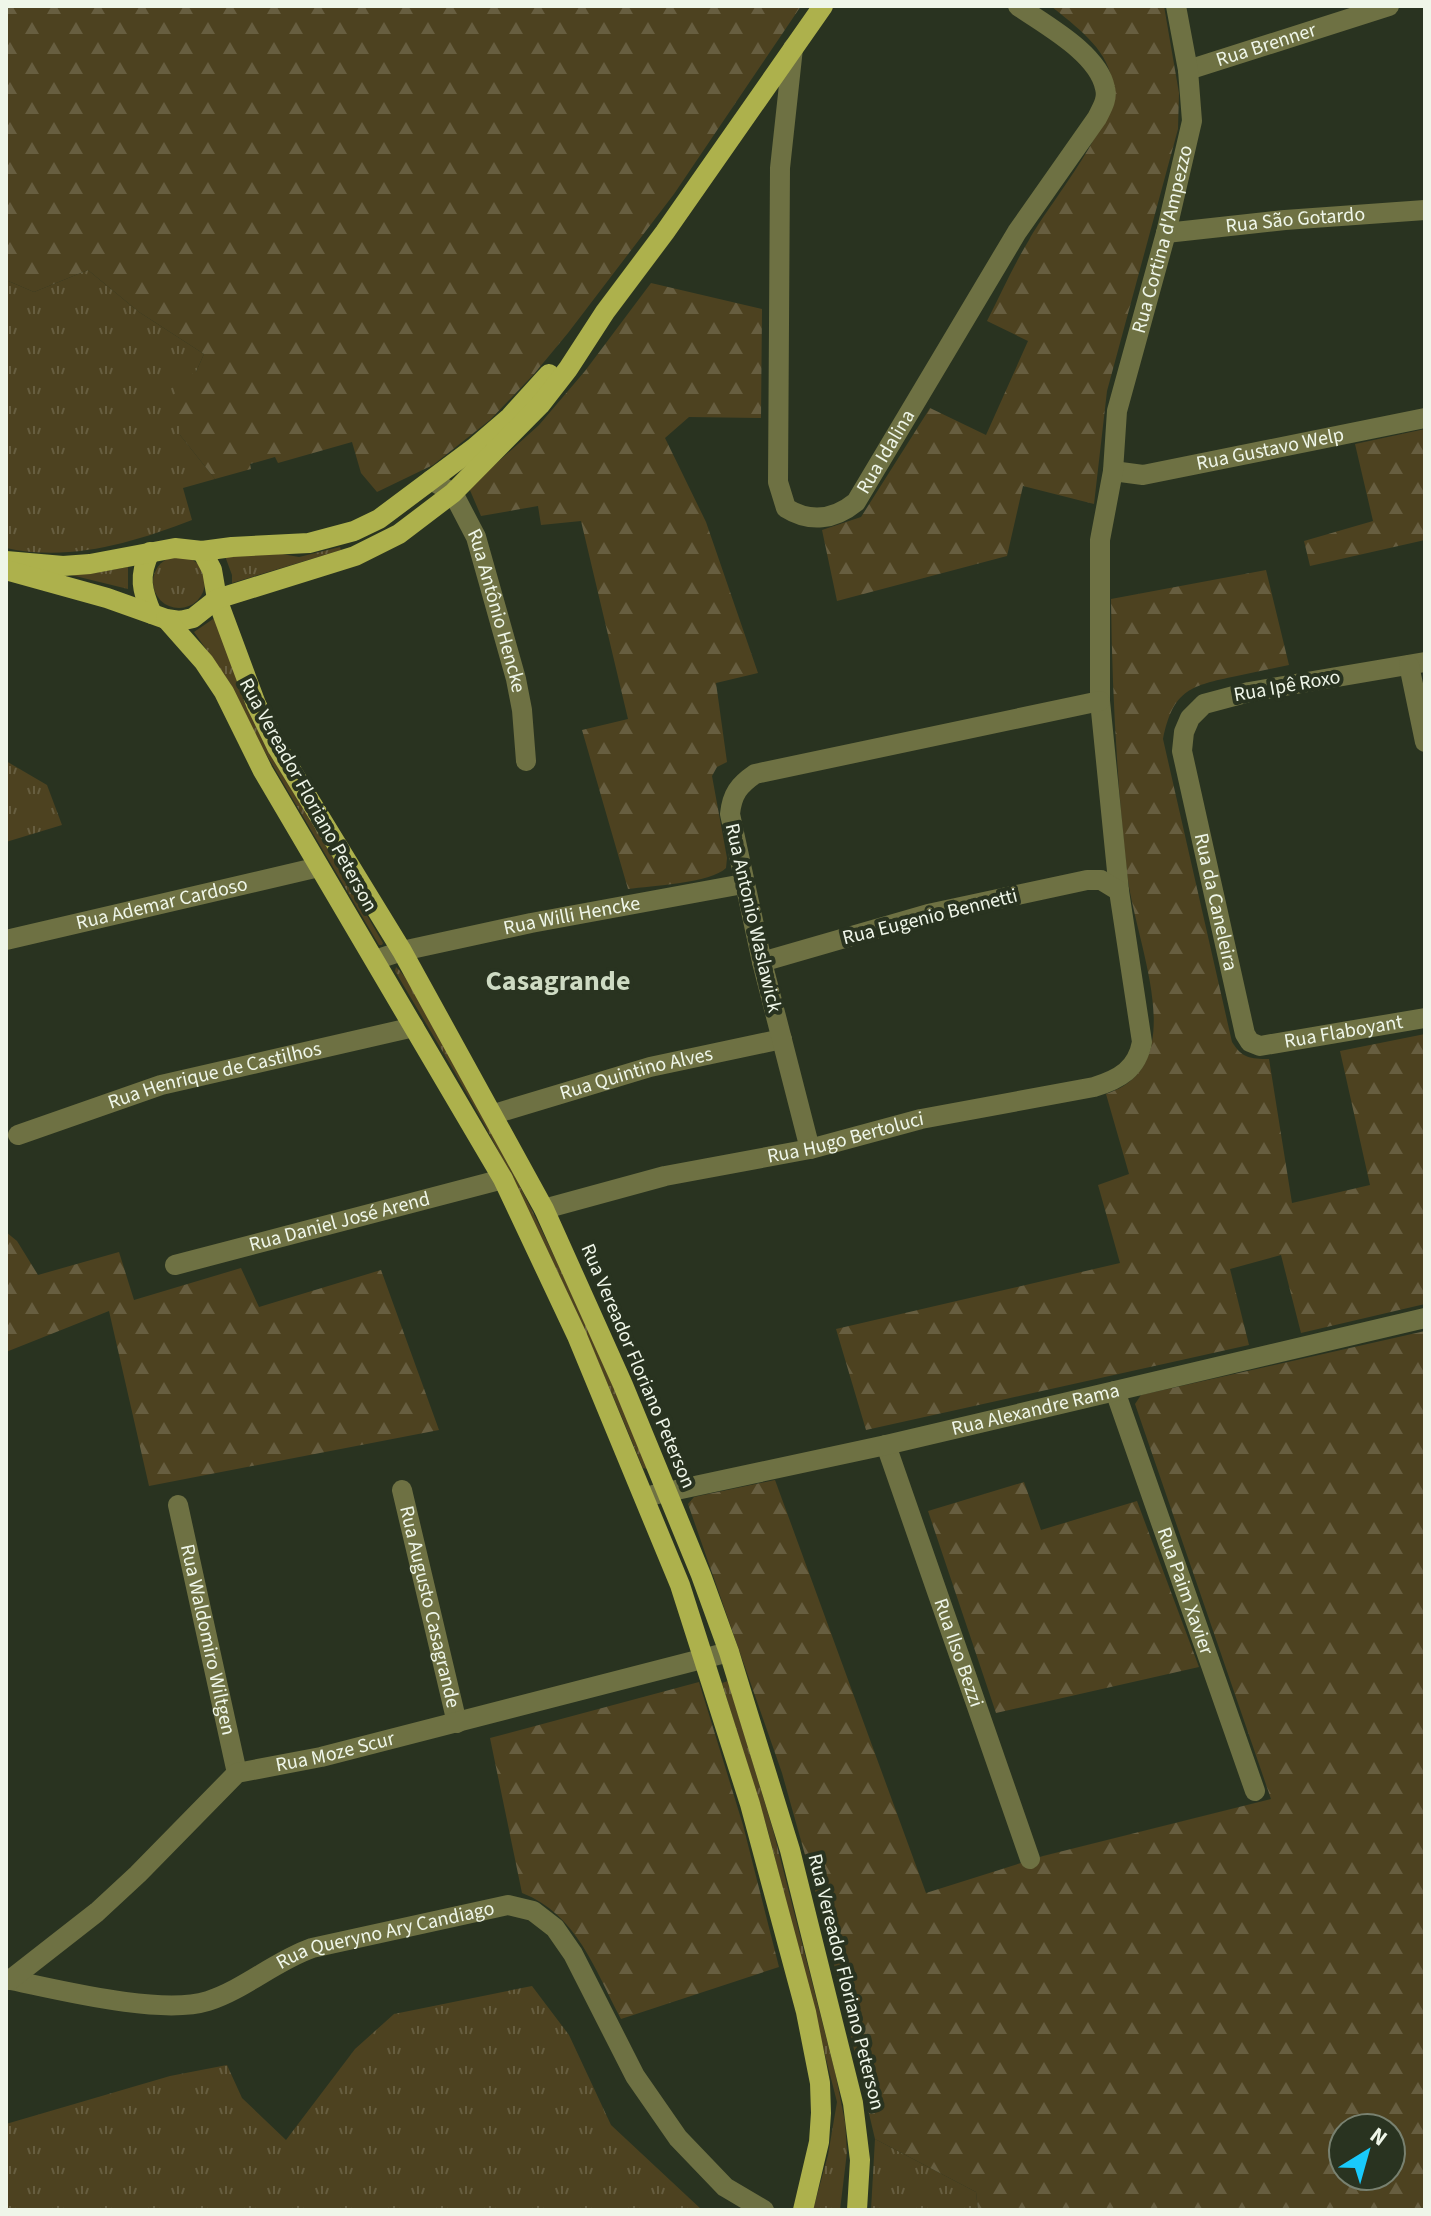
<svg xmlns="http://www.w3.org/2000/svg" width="1431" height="2216" font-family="'Source Sans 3',sans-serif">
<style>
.grass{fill:url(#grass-tufts)}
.forest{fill:url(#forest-firs);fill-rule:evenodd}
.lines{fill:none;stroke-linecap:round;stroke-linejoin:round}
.minor{stroke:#6e7143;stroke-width:20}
.major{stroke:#adb14c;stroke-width:20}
.labels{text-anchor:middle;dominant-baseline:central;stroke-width:8;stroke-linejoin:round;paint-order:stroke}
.street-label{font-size:20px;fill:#eff6e9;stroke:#293320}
.district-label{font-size:28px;font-weight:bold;fill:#cedbc3;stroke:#293320}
</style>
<defs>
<pattern id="grass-tufts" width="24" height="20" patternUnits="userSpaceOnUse" patternTransform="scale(2)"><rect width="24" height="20" fill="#4d4220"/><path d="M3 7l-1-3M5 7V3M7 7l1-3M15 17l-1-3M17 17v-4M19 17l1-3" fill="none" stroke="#675e40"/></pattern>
<pattern id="forest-firs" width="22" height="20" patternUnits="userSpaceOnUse" patternTransform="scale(2)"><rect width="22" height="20" fill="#4d4220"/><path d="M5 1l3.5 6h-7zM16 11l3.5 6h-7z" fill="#675e40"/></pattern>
</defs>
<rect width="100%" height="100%" fill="#293320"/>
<g class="grass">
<path d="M88,270L139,312L204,354L196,372L180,435L215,479L183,488L192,520C132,543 70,562 6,548V280L34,292Z"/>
<polygon points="340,547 341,550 232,583 232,575 225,556 282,554 299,557"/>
<circle cx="179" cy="582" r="26"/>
<polygon points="128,567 128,589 67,574 94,573"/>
<polygon points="216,617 271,751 383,943 382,945 379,945 256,737 230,683 194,632"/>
<polygon points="6,761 47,785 62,825 6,842"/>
<path d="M396,967C412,981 434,1029 446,1050C526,1187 587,1323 648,1469L643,1468C595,1351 544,1236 484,1124C456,1073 425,1022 395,971Z"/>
<polygon points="728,1681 773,1830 835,2072 845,2122 847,2152 840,2210 813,2210 828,2155 837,2102 768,1831 722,1683"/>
<polygon points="532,1986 569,2035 611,2125 702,2210 6,2210 6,2124 170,2076 227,2065 242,2098 286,2140 355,2049 394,2014"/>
<polygon points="875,2139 976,2192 978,2210 871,2210"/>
</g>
<g class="forest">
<polygon points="6,6 801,6 674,194 568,333 534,374 490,420 433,465 377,492 361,473 352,442 278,463 275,457 250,464 251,469 215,479 180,435 174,383 196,372 204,354 139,312 88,270 34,292 6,280"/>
<path d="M1051,6H1164L1179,93L1178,129L1107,391L1094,504L1023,486L1007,556L837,601L822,530L861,517L930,408L986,435L1028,341L987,321C1001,294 1013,266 1029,240C1050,202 1119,121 1112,80C1106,47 1075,26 1051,6Z"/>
<path d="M651,283L762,309L761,418L689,417L665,438L706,522L758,673L716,683L727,762L717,767L712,776L727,858L726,868C711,883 651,886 628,889L582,730L628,719L581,521L541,525L538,506L481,516L469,488L539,425L585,371Z"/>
<polygon points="1425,429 1425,540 1310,566 1304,541 1373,521 1355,444"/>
<path d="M1266,570L1289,665C1270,669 1251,673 1232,677C1188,686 1173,692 1163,739L1232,1042C1242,1058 1250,1059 1269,1059L1292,1203L1370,1185L1340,1051L1425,1034V1304L1301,1333L1281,1255L1230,1269L1249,1345L866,1430L836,1329L1120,1263L1098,1185L1129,1174L1106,1094C1132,1085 1147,1069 1152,1042C1161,992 1133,924 1127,873C1117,782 1112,691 1111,599Z"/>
<polygon points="6,1232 17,1241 38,1275 119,1252 134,1300 241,1268 259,1307 381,1270 439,1430 149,1486 109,1311 6,1352"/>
<path d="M1425,1331V2210H978L976,2192L875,2139L825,1926L782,1773L688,1504L694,1497L775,1480L926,1893L1043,1856L1271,1799L1135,1404L1141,1395ZM1343,2128H1391V2176H1343Z"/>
<polygon points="1024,1482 1041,1530 1137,1501 1199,1667 996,1713 928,1511"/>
<path d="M699,1682L743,1825L779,1967L621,2019C595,1970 577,1914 522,1893L490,1738Z"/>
</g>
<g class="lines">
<g class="minor">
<path id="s1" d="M793,48L780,168L778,482L786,508C810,523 834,520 856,502L1017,232L1097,118C1102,108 1108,99 1105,88C1098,53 1045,25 1018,6"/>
<path id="s2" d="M1188,70L1389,6"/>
<path id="s3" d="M1166,233L1285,220L1425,210"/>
<path id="s4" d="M1113,471L1143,475L1425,418"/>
<path id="s5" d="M431,480L453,493L476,537L516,679L522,710L526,761"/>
<path id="s6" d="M1425,662L1249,692L1204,704L1190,718L1184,732L1182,751L1245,1034L1250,1042L1260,1046L1425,1018"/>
<polyline points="1409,665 1425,742"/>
<path id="s7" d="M1119,891L1100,701V540L1113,471L1117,411L1166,233L1192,121L1188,70L1176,6"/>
<path id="s8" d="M6,940L319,867"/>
<path id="s9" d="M375,960L402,951L531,923L743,884"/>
<path id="s10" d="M494,1114L650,1067L782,1039"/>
<path id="s11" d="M18,1135L161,1085L414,1027"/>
<path d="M810,1149L762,962L730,814C732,794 739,785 755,774L1100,701"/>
<path id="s12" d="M544,1209L665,1176L810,1149L921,1119L1094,1087C1120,1079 1137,1069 1142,1042L1119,891L1101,880H1087L928,914L762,962"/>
<path id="s13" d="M175,1265L503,1179"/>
<path id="s14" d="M1115,1391L1255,1791"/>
<path id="s15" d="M886,1445L1030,1859"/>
<path id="s16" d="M402,1490L457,1723"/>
<path id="s17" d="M653,1495L886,1445L1425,1318"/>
<path id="s18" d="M178,1505L237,1773"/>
<path id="s19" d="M6,1979C56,1989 160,2016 208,2001C245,1989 275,1961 312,1948L508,1905L533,1911L555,1928L573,1954L635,2076L678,2138L725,2187L764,2210"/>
<path id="s20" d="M10,1980L97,1912L138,1874L237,1773L321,1757L729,1652"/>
</g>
<g class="major">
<polyline points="202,551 212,570 217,599 256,704 277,747 402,951 544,1209 623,1385 701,1575 729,1652 790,1850 853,2103 860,2160 857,2210"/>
<path d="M150,552C138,576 142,591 152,614"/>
<polyline points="6,561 63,566 90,564 175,548 202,551 232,547 309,543 354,531 379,519 474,448 510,417 549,374"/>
<polyline points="6,570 107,598 166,619 180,621 193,618 217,599 355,556 399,534 453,493 540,405 568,369 605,312 665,232 823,6"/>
<polyline points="166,619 204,662 224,692 263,771 503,1179 577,1336 680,1585 750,1804 806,2012 820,2083 821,2113 819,2142 803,2210"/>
</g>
</g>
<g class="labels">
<g class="street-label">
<text stroke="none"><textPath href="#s2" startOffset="82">Rua Brenner</textPath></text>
<text stroke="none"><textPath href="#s3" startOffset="130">Rua São Gotardo</textPath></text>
<text stroke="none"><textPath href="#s7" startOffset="660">Rua Cortina d'Ampezzo</textPath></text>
<text stroke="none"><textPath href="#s4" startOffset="160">Rua Gustavo Welp</textPath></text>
<text stroke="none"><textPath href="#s1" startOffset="596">Rua Idalina</textPath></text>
<text stroke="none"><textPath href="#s5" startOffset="152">Rua Antônio Hencke</textPath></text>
<text transform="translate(1287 686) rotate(-10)">Rua Ipê Roxo</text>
<text transform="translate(308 795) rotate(61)">Rua Vereador Floriano Peterson</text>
<text stroke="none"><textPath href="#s6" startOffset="434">Rua da Caneleira</textPath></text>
<text stroke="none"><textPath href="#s8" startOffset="160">Rua Ademar Cardoso</textPath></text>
<text stroke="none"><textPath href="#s9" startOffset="202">Rua Willi Hencke</textPath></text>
<text transform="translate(930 917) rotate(-14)">Rua Eugenio Bennetti</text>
<text transform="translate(753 918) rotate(77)">Rua Antonio Waslawick</text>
<text stroke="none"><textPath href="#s6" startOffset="674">Rua Flaboyant</textPath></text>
<text stroke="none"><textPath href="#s10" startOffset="148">Rua Quintino Alves</textPath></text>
<text stroke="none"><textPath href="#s11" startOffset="206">Rua Henrique de Castilhos</textPath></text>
<text stroke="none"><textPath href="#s12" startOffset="310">Rua Hugo Bertoluci</textPath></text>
<text stroke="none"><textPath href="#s13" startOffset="170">Rua Daniel José Arend</textPath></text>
<text transform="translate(638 1366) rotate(67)">Rua Vereador Floriano Peterson</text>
<text stroke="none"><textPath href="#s17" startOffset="392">Rua Alexandre Rama</textPath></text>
<text stroke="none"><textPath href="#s14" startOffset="212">Rua Paim Xavier</textPath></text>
<text stroke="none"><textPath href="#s16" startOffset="120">Rua Augusto Casagrande</textPath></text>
<text stroke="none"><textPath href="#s18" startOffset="138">Rua Waldomiro Wiltgen</textPath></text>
<text stroke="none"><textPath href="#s15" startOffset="220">Rua Ilso Bezzi</textPath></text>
<text stroke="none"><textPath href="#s20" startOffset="408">Rua Moze Scur</textPath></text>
<text stroke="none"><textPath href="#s19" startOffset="396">Rua Queryno Ary Candiago</textPath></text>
<text transform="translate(846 1982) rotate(76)">Rua Vereador Floriano Peterson</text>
</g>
<g class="district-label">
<text x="558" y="981">Casagrande</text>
</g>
</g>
<rect width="1431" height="2216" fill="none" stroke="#eff6e9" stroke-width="16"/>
<g transform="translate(1367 2152) rotate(37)"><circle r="38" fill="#293320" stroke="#788170" stroke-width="2"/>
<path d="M0-6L14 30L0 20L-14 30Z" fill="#19cafc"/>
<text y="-12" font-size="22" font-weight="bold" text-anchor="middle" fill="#eff6e9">N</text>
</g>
</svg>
